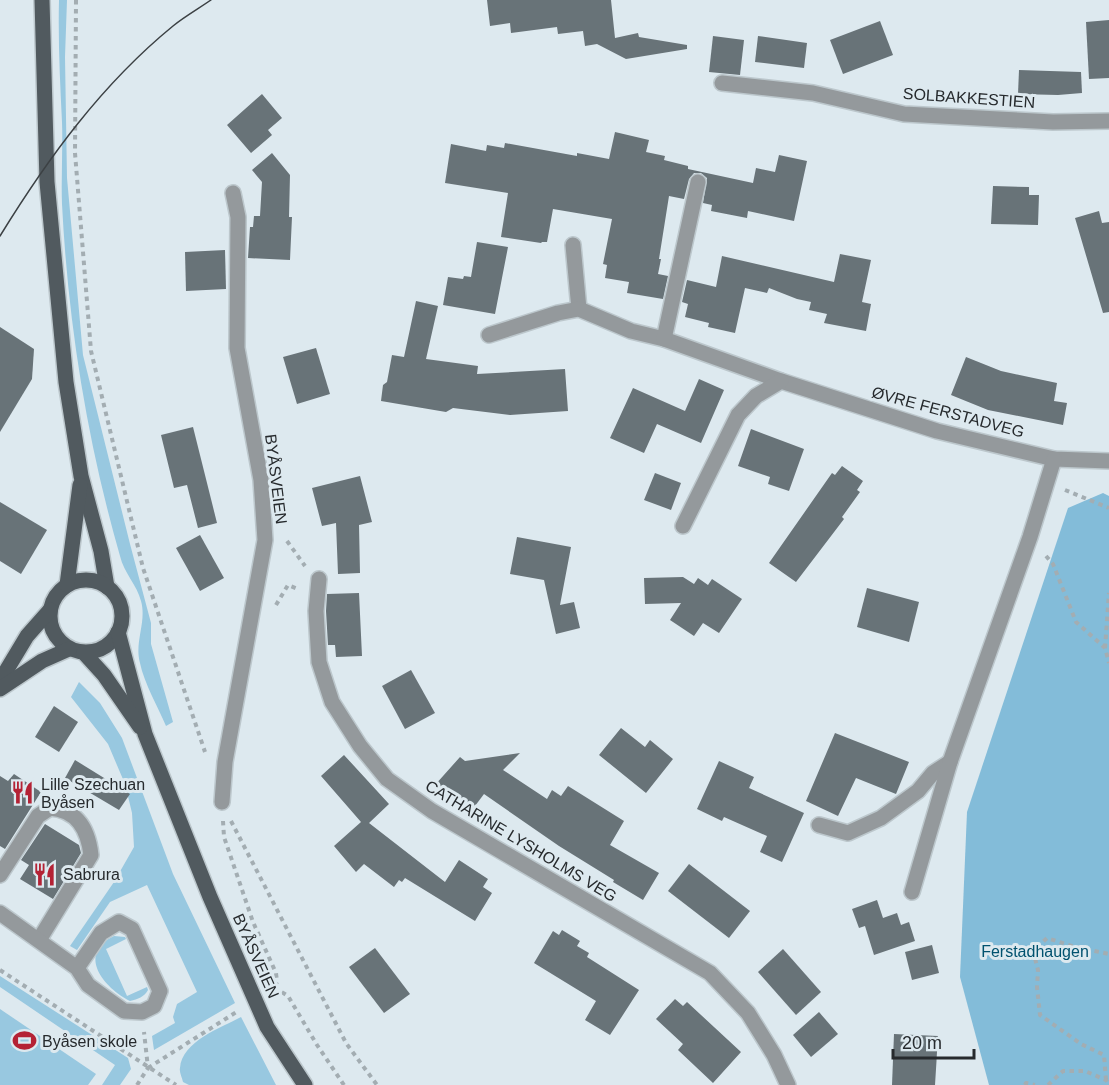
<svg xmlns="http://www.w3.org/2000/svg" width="1109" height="1085" font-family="Arial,sans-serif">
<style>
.green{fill:#98c8e0}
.forest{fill:#83bcd9}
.building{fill:#687378}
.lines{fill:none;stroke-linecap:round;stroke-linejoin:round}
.minor-casing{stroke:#bcc7cc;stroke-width:18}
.major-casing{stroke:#bcc7cc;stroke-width:18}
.path{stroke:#a3adb2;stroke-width:4;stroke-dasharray:4.5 4.5;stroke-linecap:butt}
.minor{stroke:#94999c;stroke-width:15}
.major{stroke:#515a5f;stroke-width:15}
.tram{stroke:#3c4144;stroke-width:1.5}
.labels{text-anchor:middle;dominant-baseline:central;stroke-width:6;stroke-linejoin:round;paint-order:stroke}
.street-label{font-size:16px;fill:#262a2d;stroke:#dde9ef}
.poi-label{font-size:16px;fill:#262a2d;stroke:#dde9ef;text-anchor:start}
.park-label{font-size:16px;fill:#00516e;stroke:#dde9ef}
</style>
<rect width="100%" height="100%" fill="#dde9ef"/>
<g class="green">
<path d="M59,0H67L65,57L67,178L83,355L130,544L151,623V644L173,722L166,726C158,707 144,683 140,663C134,642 147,622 141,601C137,585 124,573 120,556C87,441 68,323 62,204C61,177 63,149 62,122C60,81 58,41 59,0Z"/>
<polygon points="79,682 100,703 122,738 173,874 235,1003 154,1050 152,1036 175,1023 173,1017 177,1004 197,992 147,885 110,902 77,950 70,946 114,882 134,847 132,813 125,784 108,744 71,697"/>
<path d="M114,936L125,937L126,939L106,949L127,996L147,987L148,990C144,997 138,999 130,1001C104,988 76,954 114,936Z"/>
<polygon points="0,976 128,1058 131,1069 120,1085 102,1085 115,1065 0,987"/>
<polygon points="0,1009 96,1074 88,1085 0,1085"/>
<path d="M241,1017L276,1085H189L183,1082C182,1077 179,1072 180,1068C182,1041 221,1028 241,1017Z"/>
</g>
<polygon class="forest" points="1103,493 1109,496 1109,1085 989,1085 960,977 967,812 1068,508"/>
<g class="building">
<polygon points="487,0 611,0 615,38 638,33 639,37 687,45 687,49 626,59 597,44 585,46 583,31 558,34 557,27 511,33 510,23 490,26"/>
<polygon points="1109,20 1109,78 1089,79 1086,22"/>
<polygon points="880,21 893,55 843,74 830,40"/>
<polygon points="713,36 744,40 740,75 709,72"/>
<polygon points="758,36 807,43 804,68 755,62"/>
<polygon points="1019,70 1081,72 1082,93 1058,95 1018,94"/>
<polygon points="262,94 282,118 268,130 272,135 251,153 227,125"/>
<polygon points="615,132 649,140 646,152 665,156 664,160 688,166 688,169 753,183 756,168 775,172 779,155 807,161 794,221 748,211 747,218 711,211 712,205 703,203 707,178 701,173 694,173 689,179 684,199 669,196 659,259 661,259 658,274 668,276 663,299 627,293 629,282 605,278 607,265 603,264 612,219 553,209 547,242 542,242 541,243 501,237 508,193 445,183 451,144 486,151 487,145 504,148 505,143 577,156 577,153 609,159"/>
<polygon points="272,153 290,175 289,217 292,217 290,260 248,258 250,227 253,227 254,216 260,216 262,182 252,170"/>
<polygon points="993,186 1029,187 1029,195 1039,195 1038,225 991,224"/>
<polygon points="1099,211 1102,223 1109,222 1109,312 1103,313 1075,218"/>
<polygon points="477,242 508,247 495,314 443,305 448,277 463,279 464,276 471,277"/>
<polygon points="225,250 226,289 186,291 185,252"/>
<polygon points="840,254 871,260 862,302 871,304 866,331 824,323 827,314 809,310 811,302 797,299 769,288 767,293 745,288 735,333 708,327 709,323 685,317 688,304 682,302 687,280 716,287 722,256 834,282"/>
<polygon points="416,301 438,306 426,359 478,366 477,374 565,369 568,411 510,415 453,408 446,412 381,401 383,385 387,382 392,355 404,357"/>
<polygon points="0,327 34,349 32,379 0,432"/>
<polygon points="316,348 330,394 297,404 283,357"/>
<polygon points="966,357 1001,371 1057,383 1054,401 1067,403 1063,425 988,410 951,395"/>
<polygon points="699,379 724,390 701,443 657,424 644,453 610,438 633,388 685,411"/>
<polygon points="193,427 217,523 198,528 187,485 174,488 161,435"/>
<polygon points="751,429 804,449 789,491 768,484 770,477 738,466"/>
<polygon points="842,466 863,481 857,490 860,492 842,517 844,519 796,582 769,563 832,473 835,475"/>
<polygon points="655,473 681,483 671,510 644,500"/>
<polygon points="360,476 372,522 359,525 360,573 338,574 336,523 322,526 312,488"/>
<polygon points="0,502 47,530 21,574 0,561"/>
<polygon points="200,535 224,578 200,591 176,548"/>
<polygon points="517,537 571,547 560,605 574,602 580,628 556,634 544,580 510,574"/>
<polygon points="683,577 694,584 698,578 708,585 712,579 742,599 719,633 703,623 694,636 670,620 681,603 645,604 644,578"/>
<polygon points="867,588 919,602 909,642 857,627"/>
<polygon points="359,593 362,656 336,657 335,645 328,645 326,611 327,594"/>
<polygon points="411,670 435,713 405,729 382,686"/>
<polygon points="54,706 78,722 59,752 35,737"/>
<polygon points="621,728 645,747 650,740 673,759 646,793 599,755"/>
<polygon points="835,733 909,762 896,794 856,778 838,816 806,801"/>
<polygon points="520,753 503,770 547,799 552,790 561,796 568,786 624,821 610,845 659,873 643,900 613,882 614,880 559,846 484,794 472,810 454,795 450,799 435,785 460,757 465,761"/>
<polygon points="344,755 389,804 369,823 445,882 459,860 488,879 483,887 492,893 475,921 405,878 402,882 399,880 394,887 364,864 356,872 334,846 361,822 321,776"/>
<polygon points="75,760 130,794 119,810 65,778"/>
<polygon points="719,761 754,777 749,788 804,813 782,862 760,852 767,836 724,817 722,821 697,809"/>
<polygon points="14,774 41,792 5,849 0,846 0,776 8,781"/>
<polygon points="45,824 79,845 81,853 53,899 20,879 29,865 21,860"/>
<polygon points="689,864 750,911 729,938 668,891"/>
<polygon points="877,900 883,918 897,913 901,925 909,922 915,941 874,955 865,926 859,928 852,909"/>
<polygon points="562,930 580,941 577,946 589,953 587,957 639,990 610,1035 585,1020 596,1001 534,963 553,931 559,935"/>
<polygon points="932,945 939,973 912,980 905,952"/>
<polygon points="375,948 410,994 384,1013 349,967"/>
<polygon points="783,949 821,992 796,1015 758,972"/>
<polygon points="675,999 683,1006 687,1002 741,1052 713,1083 678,1050 683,1044 656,1019"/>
<polygon points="819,1012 838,1034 811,1057 793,1035"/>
<polygon points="894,1034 938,1036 935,1085 892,1085"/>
</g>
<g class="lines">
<defs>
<g id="minor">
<polyline points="722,83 813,93 904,114 1053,122 1109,121"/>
<polyline points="573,245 579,309"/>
<polyline points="489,335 558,313 579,309 631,331 664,339 781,381 937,431 1054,459 1109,461"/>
<polyline points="664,339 698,182"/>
<polyline points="683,526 738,415 756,396 781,381"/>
<polyline points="319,579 316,611 319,662 332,702 360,746 387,779 432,811 710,973 748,1013 774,1055 788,1085"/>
<polyline points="222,802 225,762 265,540 261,480 237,348 238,217 233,193"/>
<polyline points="819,825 848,833 881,818 918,791 933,773 950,762"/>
<path d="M0,875L38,816L50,808C77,810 88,829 91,855L39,940"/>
<polyline points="912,892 950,762 1030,537 1054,459"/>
<polyline points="0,913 77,968 88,985 124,1011 142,1012 154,1006 160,991 132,929 119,922 101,933 77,968"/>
</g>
<g id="major">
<polyline points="42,0 47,182 66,382 81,476 101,551 107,587"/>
<circle cx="86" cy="616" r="36"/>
<polyline points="67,585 80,485"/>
<polyline points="118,632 145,734 210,897 267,1027 305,1085"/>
<polyline points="84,653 104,675 140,727"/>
<polyline points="0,681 27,636 50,610"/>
<polyline points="0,689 42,661 69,649"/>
</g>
</defs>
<use href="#minor" class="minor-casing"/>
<use href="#major" class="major-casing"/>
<g class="path">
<polyline points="76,0 75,153 91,351 143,568 205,752"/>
<polyline points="1065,490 1109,508"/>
<polyline points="287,541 305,566"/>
<polyline points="1046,556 1053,564 1076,622 1105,648 1109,663"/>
<polyline points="276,605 288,585 298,589"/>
<polyline points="1105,648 1109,593"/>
<polyline points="223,821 224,837 253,922 276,973 277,982 273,990 280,991 288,996 317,1045 344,1085"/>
<polyline points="231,821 346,1043 377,1085"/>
<polyline points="0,970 176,1085"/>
<polyline points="148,1068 238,1011"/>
<polyline points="1106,1080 1104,1055 1081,1044 1040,1015 1037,987 1038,970 1033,951 1047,938 1075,947 1109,954"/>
<polyline points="137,1085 148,1068 144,1032"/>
<polyline points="1025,1085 1026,1083 1035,1085"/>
<polyline points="1048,1085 1063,1071 1085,1071 1106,1080 1109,1085"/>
</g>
<use href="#minor" class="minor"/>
<use href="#major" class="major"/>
<path class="tram" d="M0,236C48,158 102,84 173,26C184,17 198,9 211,0"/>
</g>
<defs>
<symbol id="restaurant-bare" viewBox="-9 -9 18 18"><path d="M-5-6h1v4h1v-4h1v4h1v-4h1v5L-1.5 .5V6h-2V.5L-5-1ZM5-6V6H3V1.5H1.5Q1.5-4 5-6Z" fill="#b42235" stroke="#dde9ef" stroke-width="2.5" paint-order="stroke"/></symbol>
<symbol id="stadium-bare" viewBox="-9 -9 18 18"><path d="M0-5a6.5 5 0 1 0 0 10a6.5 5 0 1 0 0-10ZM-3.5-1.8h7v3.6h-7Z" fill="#b42235" stroke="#dde9ef" stroke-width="2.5" paint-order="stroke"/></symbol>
</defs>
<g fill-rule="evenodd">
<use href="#restaurant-bare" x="6" y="776" width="33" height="33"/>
<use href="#restaurant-bare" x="28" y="858" width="33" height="33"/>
<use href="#stadium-bare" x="8" y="1024" width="33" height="33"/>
</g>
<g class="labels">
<g class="street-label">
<text transform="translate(969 98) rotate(4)">SOLBAKKESTIEN</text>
<text transform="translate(948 412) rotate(15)">ØVRE FERSTADVEG</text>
<text transform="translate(276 479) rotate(83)">BYÅSVEIEN</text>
<text transform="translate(521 841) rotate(31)">CATHARINE LYSHOLMS VEG</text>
<text transform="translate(256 956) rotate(66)">BYÅSVEIEN</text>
</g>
<g class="poi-label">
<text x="41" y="784">Lille Szechuan<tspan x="41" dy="18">Byåsen</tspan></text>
<text x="63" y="874">Sabrura</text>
<text x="42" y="1041">Byåsen skole</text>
</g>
<g class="park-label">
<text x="1035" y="951">Ferstadhaugen</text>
</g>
</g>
<path d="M893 1049v9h81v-9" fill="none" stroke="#262a2d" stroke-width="3"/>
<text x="902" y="1049" font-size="18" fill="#262a2d" stroke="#dde9ef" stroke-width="4.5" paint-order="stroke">20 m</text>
</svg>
